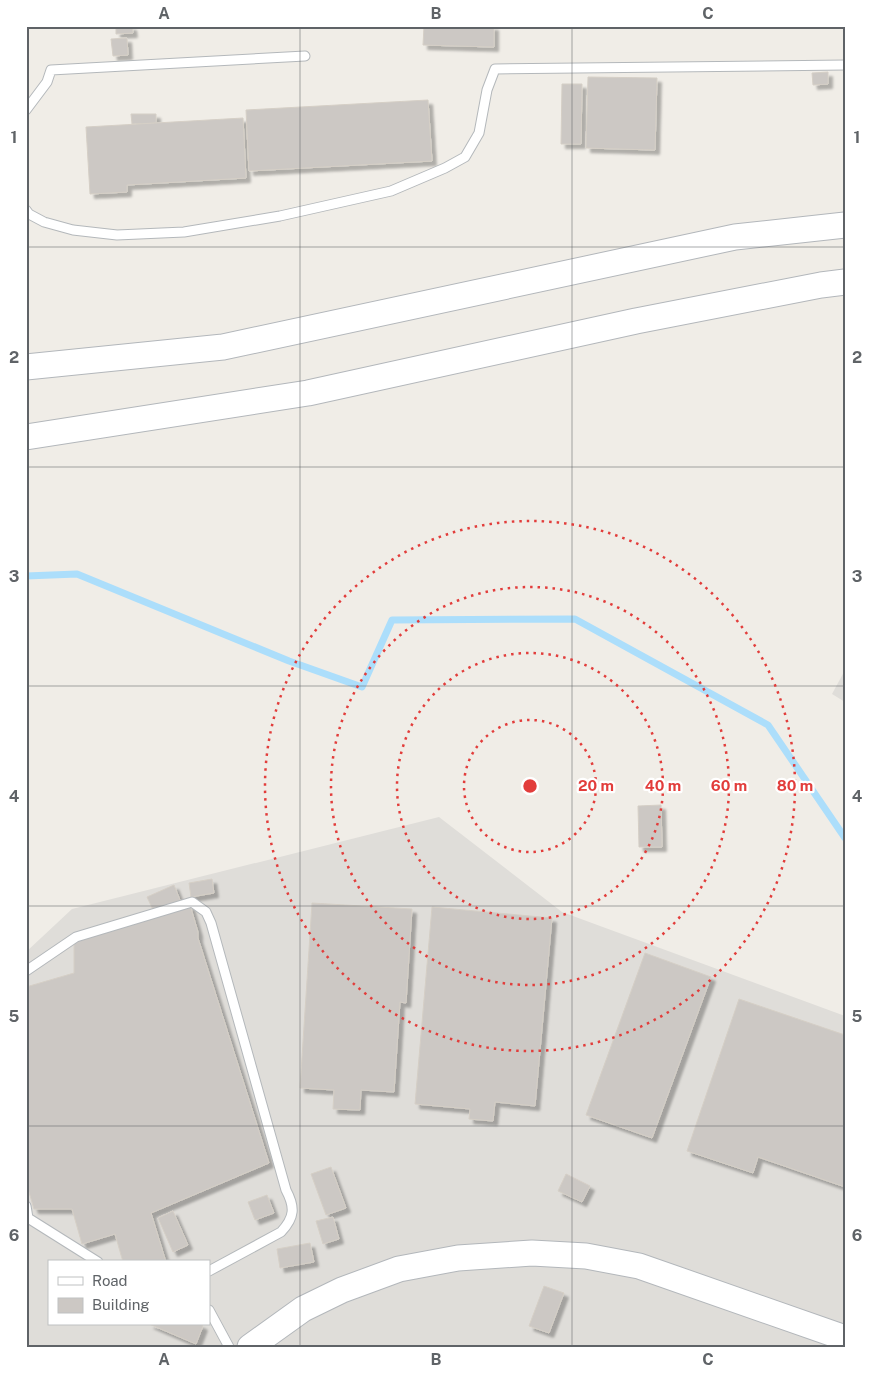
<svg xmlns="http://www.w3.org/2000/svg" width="871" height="1373" font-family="'Public Sans',sans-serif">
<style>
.industrial{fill:#dfddd9;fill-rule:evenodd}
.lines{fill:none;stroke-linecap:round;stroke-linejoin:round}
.stream{stroke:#acdefb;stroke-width:7}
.building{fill:#ccc8c4;stroke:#d5cfc6;filter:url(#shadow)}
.lane-casing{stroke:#b4b8bb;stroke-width:11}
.secondary-casing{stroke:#b3b7bb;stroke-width:27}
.lane{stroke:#fff;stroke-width:9}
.secondary{stroke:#fff;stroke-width:25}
.grid{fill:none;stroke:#5f6367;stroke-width:1;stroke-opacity:0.55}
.ring{fill:none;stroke:#e23d3b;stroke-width:2.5;stroke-dasharray:2.5 5}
.centre{fill:#e23d3b;stroke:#fff;stroke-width:2.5}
.ring-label{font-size:15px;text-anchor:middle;font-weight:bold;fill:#e23d3b;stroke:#fff;stroke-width:4.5;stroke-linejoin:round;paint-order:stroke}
.neatline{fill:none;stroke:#5f6367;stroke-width:2}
.grid-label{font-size:16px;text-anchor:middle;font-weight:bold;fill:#5f6367}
</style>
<defs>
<filter id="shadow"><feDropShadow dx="4.5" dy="4.5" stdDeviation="1" flood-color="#0004"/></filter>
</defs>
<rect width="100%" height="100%" fill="#f0ede7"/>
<g class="industrial">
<polygon points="845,670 845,702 832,694"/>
<path d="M439,817L562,912L845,1016V1347H26V952L72,909ZM49,1262H209V1324H49Z"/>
</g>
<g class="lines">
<polyline class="stream" points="26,576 77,574 289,661 362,687 392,620 575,619 768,725 845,838"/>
</g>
<g class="building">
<polygon points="116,26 132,26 133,33 116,34"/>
<polygon points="424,26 494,26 494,47 423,45"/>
<polygon points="127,38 128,55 113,56 111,39"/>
<polygon points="828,72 828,84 813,85 812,73"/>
<polygon points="588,77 657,78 655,150 586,148"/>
<polygon points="562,84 582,84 581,144 561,144"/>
<polygon points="428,100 432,161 249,171 246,110"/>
<polygon points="131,114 156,114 156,123 132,124"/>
<polygon points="243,118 246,178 127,185 127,192 90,194 86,127"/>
<polygon points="661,805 662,847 639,847 638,806"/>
<polygon points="212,879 214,893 191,897 189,883"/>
<polygon points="174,885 180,900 154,912 147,897"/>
<polygon points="312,903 412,909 406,1003 400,1002 394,1092 361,1090 360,1110 333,1109 334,1090 300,1088"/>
<polygon points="190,905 198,932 198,938 269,1163 151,1213 166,1262 123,1262 115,1234 82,1244 72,1209 34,1209 26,1182 26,987 74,973 74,941"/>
<polygon points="432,907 552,918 535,1106 495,1102 493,1121 469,1119 470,1109 415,1104"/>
<polygon points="645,953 711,977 652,1138 586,1115"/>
<polygon points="739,999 845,1035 845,1187 758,1157 753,1173 687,1151"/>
<polygon points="331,1167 346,1208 326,1215 311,1174"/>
<polygon points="566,1174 590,1186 582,1202 558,1191"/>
<polygon points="267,1195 274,1213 255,1220 248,1202"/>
<polygon points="173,1211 188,1245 173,1252 158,1218"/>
<polygon points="333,1217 339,1239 323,1244 316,1221"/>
<polygon points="310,1243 314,1262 280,1268 277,1249"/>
<polygon points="544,1286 564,1293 549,1333 529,1326"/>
<polygon points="149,1324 200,1324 203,1326 196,1344"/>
</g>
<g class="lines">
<defs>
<g id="lane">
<polyline points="26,110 47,82 51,70 305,56"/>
<polyline points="26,210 29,214 44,222 73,230 117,235 184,232 280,216 391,191 445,168 465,157 479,133 487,90 495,69 845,65"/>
<path d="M26,971L76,937L192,902L206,912L211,923L286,1190C295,1207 295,1217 281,1232L209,1271"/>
<polyline points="26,1206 28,1218 98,1262"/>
<polyline points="209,1310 229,1347"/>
</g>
<g id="secondary">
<polyline points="26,367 223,347 735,237 845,225"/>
<polyline points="26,437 308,393 636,321 821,285 845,282"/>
<polyline points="250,1347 303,1309 342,1290 399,1269 458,1258 532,1253 586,1256 639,1266 845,1338"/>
</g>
</defs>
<use href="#lane" class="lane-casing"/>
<use href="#secondary" class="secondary-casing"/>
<use href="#lane" class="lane"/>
<use href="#secondary" class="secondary"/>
</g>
<path class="grid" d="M300,26V1347M572,26V1347M26,247H845M26,467H845M26,686H845M26,906H845M26,1126H845"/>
<g class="ring">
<circle cx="530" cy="786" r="66"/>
<circle cx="530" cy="786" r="133"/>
<circle cx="530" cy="786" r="199"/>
<circle cx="530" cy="786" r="265"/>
</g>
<circle cx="530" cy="786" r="8" class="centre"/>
<g class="ring-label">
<text x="596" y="791">20 m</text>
<text x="663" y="791">40 m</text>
<text x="729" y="791">60 m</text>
<text x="795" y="791">80 m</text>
</g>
<rect width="871" height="1373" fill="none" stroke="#ffffff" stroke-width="55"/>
<rect x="48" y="1260" width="162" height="65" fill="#ffffff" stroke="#bfc1c2"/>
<rect x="58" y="1277" width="25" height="8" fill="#ffffff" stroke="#bfc1c2"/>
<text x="92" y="1286" font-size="15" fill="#5f6367">Road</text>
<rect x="58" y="1298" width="25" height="15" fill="#ccc8c4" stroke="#bfc1c2"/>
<text x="92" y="1310" font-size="15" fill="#5f6367">Building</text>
<rect x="28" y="28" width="816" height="1318" class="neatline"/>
<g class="grid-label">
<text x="164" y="19">A</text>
<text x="436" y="19">B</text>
<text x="708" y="19">C</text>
<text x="14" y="143">1</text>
<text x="857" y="143">1</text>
<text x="14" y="363">2</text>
<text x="857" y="363">2</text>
<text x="14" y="582">3</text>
<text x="857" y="582">3</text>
<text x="14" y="802">4</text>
<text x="857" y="802">4</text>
<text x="14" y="1022">5</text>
<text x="857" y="1022">5</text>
<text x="14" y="1241">6</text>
<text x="857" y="1241">6</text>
<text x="164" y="1365">A</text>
<text x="436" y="1365">B</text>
<text x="708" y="1365">C</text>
</g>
</svg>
